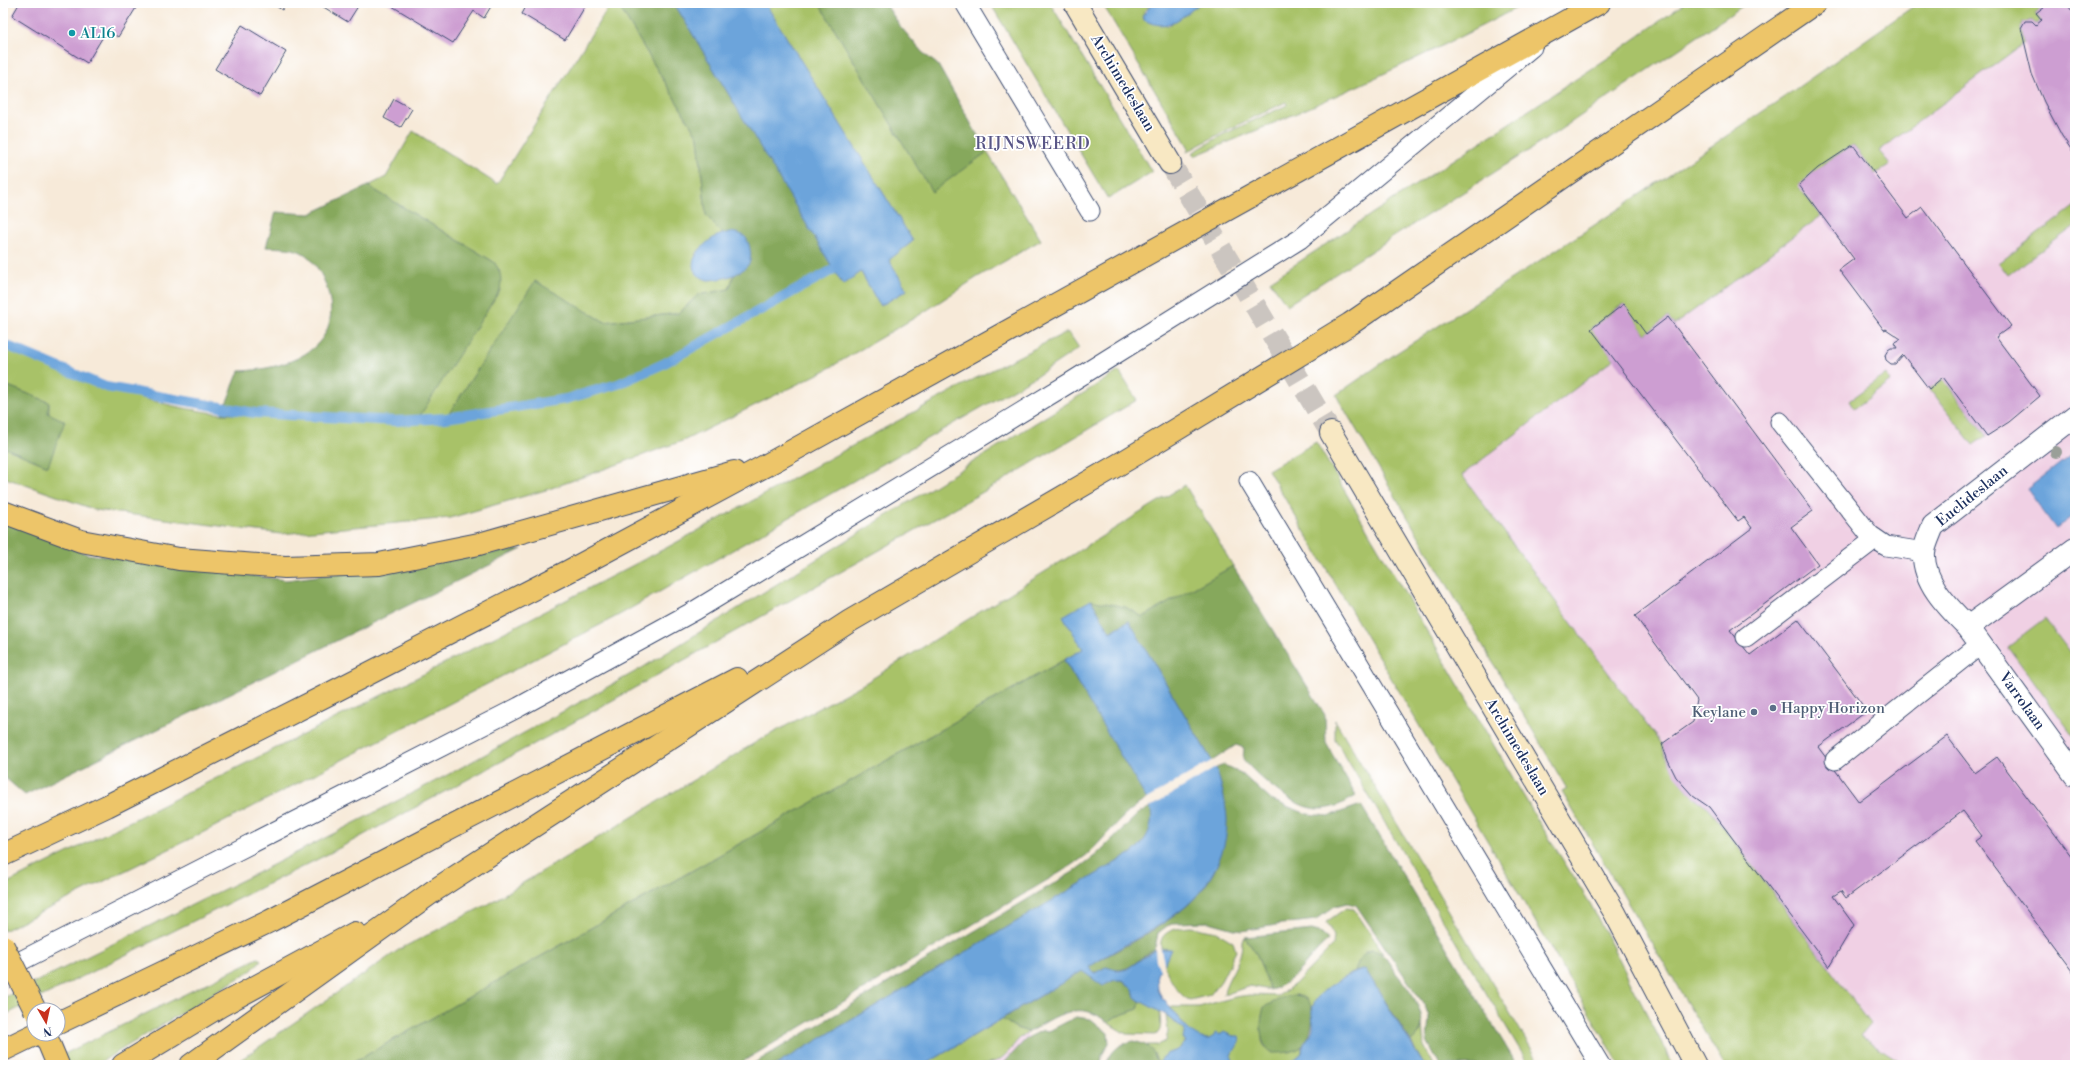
<svg xmlns="http://www.w3.org/2000/svg" width="2078" height="1068" font-family="'Libre Bodoni',serif">
<style>
.built{fill:#f0d0e4}
.green{fill:#a8c268;stroke:#627863}
.forest{fill:#86a85c;stroke:#506c5d}
.water{fill:#6ca4db;stroke:#446a9c}
.pier{fill:#f7ead9}
.lines{fill:none;stroke-linecap:round;stroke-linejoin:round}
.stream{stroke:#6ca4db;stroke-width:10}
.building{fill:#cd9ed2}
.secondary-tunnel{stroke:#cbc5c0;stroke-width:22;stroke-dasharray:22 11;stroke-linecap:butt}
.service-casing{stroke:#3c4b70;stroke-width:21}
.minor-casing{stroke:#3c4b70;stroke-width:24}
.secondary-casing{stroke:#3c4b70;stroke-width:24}
.motorway-casing{stroke:#3c4b70;stroke-width:24}
.service{stroke:#fff;stroke-width:19}
.minor{stroke:#fff;stroke-width:22}
.secondary{stroke:#f8e8c3;stroke-width:22}
.motorway{stroke:#edc569;stroke-width:22}
.motorway-bridge-casing{stroke:#3c4b70;stroke-width:24;stroke-linecap:butt}
.motorway-bridge{stroke:#edc569;stroke-width:22}
.tree{fill:#999f98}
.culture-dot{fill:#0f9aa8;stroke:#fff;stroke-width:1.5}
.service-dot{fill:#5c6f8a;stroke:#fff;stroke-width:1.5}
.labels{text-anchor:middle;dominant-baseline:central;stroke-width:3.5;stroke-linejoin:round;paint-order:stroke}
.culture-label{font-size:15px;fill:#0d838f;stroke:#fff;text-anchor:start}
.street-label{font-size:15px;fill:#1b2f5e;stroke:#fff}
.service-label{font-size:15px;fill:#4e5e75;stroke:#fff;text-anchor:start}
.neighbourhood-label{font-size:16px;letter-spacing:1px;fill:#595687;stroke:#fff}
</style>
<rect width="100%" height="100%" fill="#fff"/>
<filter id="ink" filterUnits="userSpaceOnUse"><feTurbulence type="fractalNoise" baseFrequency=".025" numOctaves="2"/><feDisplacementMap in="SourceGraphic" scale="8" xChannelSelector="R" yChannelSelector="G"/><feConvolveMatrix kernelMatrix="1 2 1 2 8 2 1 2 1" color-interpolation-filters="sRGB"/></filter>
<filter id="wash" filterUnits="userSpaceOnUse"><feTurbulence type="fractalNoise" baseFrequency=".012" numOctaves="4" result="noise"/><feDisplacementMap in="SourceGraphic" scale="16" xChannelSelector="R" yChannelSelector="G"/><feGaussianBlur stdDeviation="0.9" result="paint"/><feColorMatrix in="noise" values="0 0 0 0 0 0 0 0 0 0 0 0 0 0 0 0 0 1.4 0 .05"/><feComposite in="paint" operator="in"/></filter>
<g filter="url(#wash)">
<rect width="100%" height="100%" fill="#f7ead9"/>
<g class="built">
<polygon points="1989,3 2075,3 2075,1065 1815,1065 1407,418"/>
<polygon points="1025,1031 1046,1065 963,1065"/>
</g>
<g class="green">
<path d="M611,3H617L698,137L706,215L723,235L714,238L695,254L707,280L734,275L729,289L698,295L679,313L605,322L535,282L447,417H467L566,399L618,384L663,364L835,271L843,285L861,272L880,306L907,290L889,260L913,241L765,3H819L932,191L987,152L1041,240L976,278L921,314L824,371L685,440L549,489L450,518L281,534L96,510L3,477V447L48,466L49,402L3,384V345C70,375 142,404 215,413C228,415 242,413 255,413L500,272L494,262L368,186L386,177L413,131L497,184Z"/>
<polygon points="990,3 1050,3 1152,172 1108,199"/>
<path d="M1102,3H1153L1143,12L1168,26L1201,3H1526C1418,60 1307,111 1194,156L1192,153L1222,135L1287,105L1286,102L1221,133L1187,152L1189,148Z"/>
<polygon points="1685,3 1747,3 1545,140 1287,305 1270,281 1611,56"/>
<path d="M1918,3H2048L2035,13L2041,21L2036,24L2031,20L2023,22L2021,29L2024,43L1879,151L1890,164L1875,174L1853,145L1826,162L1798,186L1821,216L1674,325L1668,317L1646,334L1623,304L1591,328L1614,359L1462,475L1661,744C1671,770 1684,792 1708,807L1871,1024L1861,1036L1898,1060L1895,1065H1724L1562,792L1567,789L1336,395L1395,354L1593,226L1787,95Z"/>
<polygon points="2075,206 2075,226 2008,275 1999,263"/>
<polygon points="1065,333 1069,333 1079,348 1040,374 621,614 214,827 3,931 3,885 418,677 668,547 976,378"/>
<polygon points="1119,371 1137,400 992,487 549,736 330,853 3,1016 3,998 261,871 453,772 642,668"/>
<polygon points="1886,374 1891,381 1854,409 1849,401"/>
<polygon points="1943,379 1986,436 1973,445 1930,389"/>
<polygon points="1316,442 1536,817 1591,905 1673,1065 1620,1065 1268,470"/>
<polygon points="1185,485 1233,566 1143,617 1125,607 1064,616 1083,649 349,1065 233,1065 400,949 488,904 758,741 865,683"/>
<polygon points="2045,619 2075,659 2075,738 2008,647"/>
<polygon points="1335,720 1541,1065 1529,1065 1335,739"/>
<path d="M1346,908L1354,909L1384,954L1373,950L1366,951L1358,963L1355,972C1338,979 1317,992 1312,1010C1299,981 1278,1000 1262,1015V1041L1265,1048L1290,1052L1302,1047V1053L1288,1065H1237C1224,1055 1240,1048 1239,1037L1221,1034L1209,1039L1199,1038L1192,1035L1170,1007H1199L1235,997L1249,995L1278,996L1295,984L1333,945L1334,936L1326,922Z"/>
<path d="M1191,927L1217,932L1233,942L1236,951L1221,981L1210,995L1190,1000C1179,997 1168,976 1164,965L1171,949L1161,948C1158,930 1178,928 1191,927Z"/>
<path d="M1245,937L1257,955L1270,990L1250,986L1224,995C1224,980 1243,963 1242,941Z"/>
<polygon points="258,958 261,960 252,970 96,1065 42,1065"/>
<path d="M1140,1001L1151,1005L1160,1012C1160,1020 1163,1030 1156,1035L1126,1034L1108,1023L1115,1017L1138,1009Z"/>
<polygon points="1166,1015 1185,1030 1183,1038 1186,1041 1178,1050 1165,1054 1158,1065 1155,1055 1147,1045 1158,1045 1166,1041 1168,1031"/>
<path d="M1002,1019L1016,1028L1029,1032C1013,1040 1013,1051 1000,1059C988,1068 941,1065 924,1065Z"/>
<polygon points="1422,1024 1424,1046 1434,1065 1424,1065 1411,1042 1420,1033"/>
</g>
<g class="forest">
<polygon points="617,3 674,3 835,271 663,364 618,384 566,399 467,417 446,418 535,281 605,322 679,313 698,295 729,289 734,275 748,265 750,261 749,248 729,232 723,235 706,215 698,137"/>
<polygon points="819,3 885,3 900,26 922,52 938,65 987,152 932,192"/>
<path d="M368,186L494,262C501,272 502,278 500,290L418,419L333,421L255,413L222,414L239,371C294,369 352,344 323,278C317,267 310,254 296,250C287,247 275,248 266,247L276,212L310,214Z"/>
<polygon points="3,384 49,402 48,413 65,421 48,466 3,447"/>
<polygon points="3,521 87,554 286,580 522,549 25,795 3,776"/>
<path d="M1233,566L1325,715L1326,743L1356,796C1344,803 1333,809 1319,809C1294,809 1258,777 1243,759L1244,748L1236,745L1212,761L1129,621L1110,632L1091,600L1125,607L1143,617Z"/>
<path d="M1064,660L1147,799C1125,811 1109,833 1091,851C1085,857 1078,861 1071,866L737,1065H349Z"/>
<path d="M1224,765L1241,773L1271,800L1307,814L1329,816L1361,805L1517,1065H1440L1427,1041L1429,1017L1425,1006L1356,905L1347,903L1335,906L1316,920L1282,924L1242,931L1209,922L1175,923L1167,926L1158,933L1155,949C1134,960 1132,975 1104,968L1098,972H1094L1088,967C1123,946 1177,922 1202,890C1231,855 1230,808 1216,768Z"/>
<path d="M1150,807C1157,825 1145,842 1132,853L776,1065H751L1073,872L1096,855L1141,811L1142,812Z"/>
<path d="M1312,930L1322,933L1328,940C1308,956 1296,984 1270,990L1257,955L1245,937Z"/>
<path d="M1373,950C1386,953 1388,963 1396,973C1410,990 1437,1024 1411,1042L1365,969L1355,972C1358,961 1361,952 1373,950Z"/>
<path d="M1082,971L1110,983L1114,980H1122L1133,989L1135,997L1140,1001L1138,1009L1115,1017L1108,1023C1080,998 1056,1016 1029,1032L1016,1028L1002,1019Z"/>
<path d="M1286,996C1290,996 1296,995 1301,996C1320,1002 1313,1037 1301,1047C1294,1053 1280,1053 1271,1053C1258,1043 1260,1022 1264,1007Z"/>
<polygon points="1076,1017 1091,1019 1108,1033 1109,1043 1102,1055 1101,1065 1002,1065 1027,1038 1043,1030 1049,1031"/>
<path d="M1134,1041C1151,1046 1153,1048 1158,1065H1106C1111,1051 1119,1043 1134,1041Z"/>
</g>
<g class="water">
<polygon points="674,3 765,3 913,241 889,260 907,290 880,306 861,272 843,285"/>
<path d="M1153,3H1201C1181,17 1169,33 1144,20L1142,16Z"/>
<path d="M729,232C735,233 742,233 746,238C750,244 753,259 748,265C739,276 723,279 709,280C705,280 699,276 696,273C686,261 704,243 715,237C719,235 724,234 729,232Z"/>
<polygon points="2075,452 2075,515 2056,529 2027,489"/>
<path d="M1091,600L1110,632L1129,621L1216,768C1221,784 1226,802 1227,819C1228,854 1207,891 1180,911C1151,933 1118,947 1089,967L1095,973L1106,967L1119,971L1127,969L1156,949H1171L1164,965L1157,974L1158,989L1162,999L1165,1000C1174,1013 1192,1041 1209,1039L1214,1036L1215,1033L1220,1035L1224,1032L1233,1036H1239C1243,1047 1223,1055 1237,1065H1158L1165,1054L1178,1050L1186,1042L1183,1038L1185,1030L1168,1016L1140,1001L1135,997L1133,989L1123,980H1114L1103,986L1082,971L924,1065H776L1132,853C1148,840 1156,823 1149,803L1064,660L1083,649L1063,616Z"/>
<path d="M1365,969L1424,1065H1288L1302,1053C1303,1039 1310,1040 1313,1028C1314,1022 1311,1016 1312,1010C1315,989 1348,975 1365,969Z"/>
</g>
<g class="pier">
<polygon points="1213,760 1217,767 1150,807 1145,800"/>
<polygon points="1160,946 1165,967 1161,972 1156,961 1155,949 1155,947"/>
</g>
<g class="lines">
<polyline class="stream" points="3,344 106,387 255,413 396,421 446,418 566,399 618,384 663,364 845,263"/>
</g>
<g id="blocks">
<g class="building">
<polygon points="17,3 139,3 118,37 107,30 87,63 12,16 19,4"/>
<polygon points="271,3 286,3 282,10"/>
<polygon points="317,3 360,3 348,22"/>
<polygon points="387,3 493,3 484,18 474,11 453,43"/>
<polygon points="528,3 587,3 565,40 522,14"/>
<polygon points="2049,3 2066,3 2075,15 2075,155 2062,136 2044,102 2032,74 2021,28 2025,21 2032,21 2036,25 2042,20 2036,13"/>
<polygon points="242,25 286,52 260,96 215,69"/>
<polygon points="394,99 412,109 401,127 384,118"/>
<polygon points="1853,145 1908,218 1922,207 2011,326 1996,337 2040,396 2009,422 1987,436 1943,377 1929,389 1903,355 1895,364 1891,364 1886,360 1885,355 1888,350 1891,348 1897,348 1894,343 1901,339 1886,329 1884,330 1839,270 1854,259 1799,185 1818,168"/>
<polygon points="1624,304 1646,334 1668,317 1813,511 1791,527 1818,564 1730,630 1750,655 1798,619 1867,711 1818,747 1859,802 1947,736 1975,773 1997,757 2075,861 2075,975 1975,841 1982,836 1963,811 1846,898 1841,891 1833,896 1854,925 1829,967 1709,807 1693,796 1676,777 1668,761 1662,744 1693,722 1697,700 1635,616 1752,528 1744,517 1738,521 1591,329"/>
</g>
</g>
</g>
<g filter="url(#ink)">
<use href="#blocks" fill-opacity="0" stroke="#3c4b70" stroke-width="1"/>
<g class="lines">
<polyline class="secondary-tunnel" points="1170,163 1331,433"/>
<defs>
<g id="service">
<polyline points="965,3 1090,211"/>
<polyline points="1780,422 1870,535 1886,546 1924,552"/>
<polyline points="1249,481 1600,1065"/>
<polyline points="1746,637 1875,539"/>
<polyline points="1835,760 1981,644"/>
<polyline points="3,970 519,707 696,610 1071,382 1300,239 1532,47"/>
</g>
<g id="minor">
<path d="M2075,416L1933,526C1930,534 1925,544 1924,552C1922,582 1949,608 1968,627L2075,549"/>
<polyline points="1968,627 2075,775"/>
</g>
<g id="secondary">
<polyline points="1075,3 1170,163"/>
<polyline points="1331,433 1615,913 1695,1065"/>
</g>
<g id="motorway">
<polyline points="3,512 81,541 179,559 285,567 379,564 479,544 734,472"/>
<polyline points="3,855 107,806 325,696 569,571 774,461 1599,3"/>
<polyline points="58,1023 270,921 737,679"/>
<polyline points="45,1034 58,1065"/>
<polyline points="3,1050 36,1034"/>
<polyline points="123,1065 220,1006 355,933"/>
<polyline points="191,1065 435,890 850,621 1128,459 1350,324 1815,3"/>
</g>
</defs>
<use href="#service" class="service-casing"/>
<use href="#minor" class="minor-casing"/>
<use href="#secondary" class="secondary-casing"/>
<use href="#motorway" class="motorway-casing"/>
<use href="#service" class="service"/>
<use href="#minor" class="minor"/>
<use href="#secondary" class="secondary"/>
<use href="#motorway" class="motorway"/>
<defs>
<polyline id="motorway-bridge" points="3,946 35,1010"/>
</defs>
<use href="#motorway-bridge" class="motorway-bridge-casing"/>
<use href="#motorway-bridge" class="motorway-bridge"/>
</g>
<circle class="tree" cx="2056" cy="452" r="6"/>
</g>
<circle class="culture-dot" cx="72" cy="33" r="4"/>
<g class="service-dot">
<circle cx="1773" cy="708" r="4"/>
<circle cx="1754" cy="712" r="4"/>
</g>
<g class="labels">
<g class="culture-label">
<text x="80" y="33">AL16</text>
</g>
<g class="street-label">
<text transform="translate(1123 83) rotate(59)">Archimedeslaan</text>
<text transform="translate(1972 496) rotate(-39)">Euclideslaan</text>
<text transform="translate(2022 701) rotate(54)">Varrolaan</text>
<text transform="translate(1517 747) rotate(59)">Archimedeslaan</text>
</g>
<g class="service-label">
<text x="1781" y="708">Happy Horizon</text>
<text x="1746" y="712" text-anchor="end">Keylane</text>
</g>
<g class="neighbourhood-label">
<text x="1033" y="144">RIJNSWEERD</text>
</g>
</g>
<rect width="2078" height="1068" fill="none" stroke="#fff" stroke-width="16"/>
<g transform="translate(46 1022) rotate(171)"><circle r="19" fill="#ffffff" stroke="#a4acbf"/>
<path d="M0-3L7 15L0 10L-7 15Z" fill="#c8321e"/>
<text y="-6" font-size="11" font-weight="bold" text-anchor="middle" fill="#1b2f5e">N</text>
</g>
</svg>
